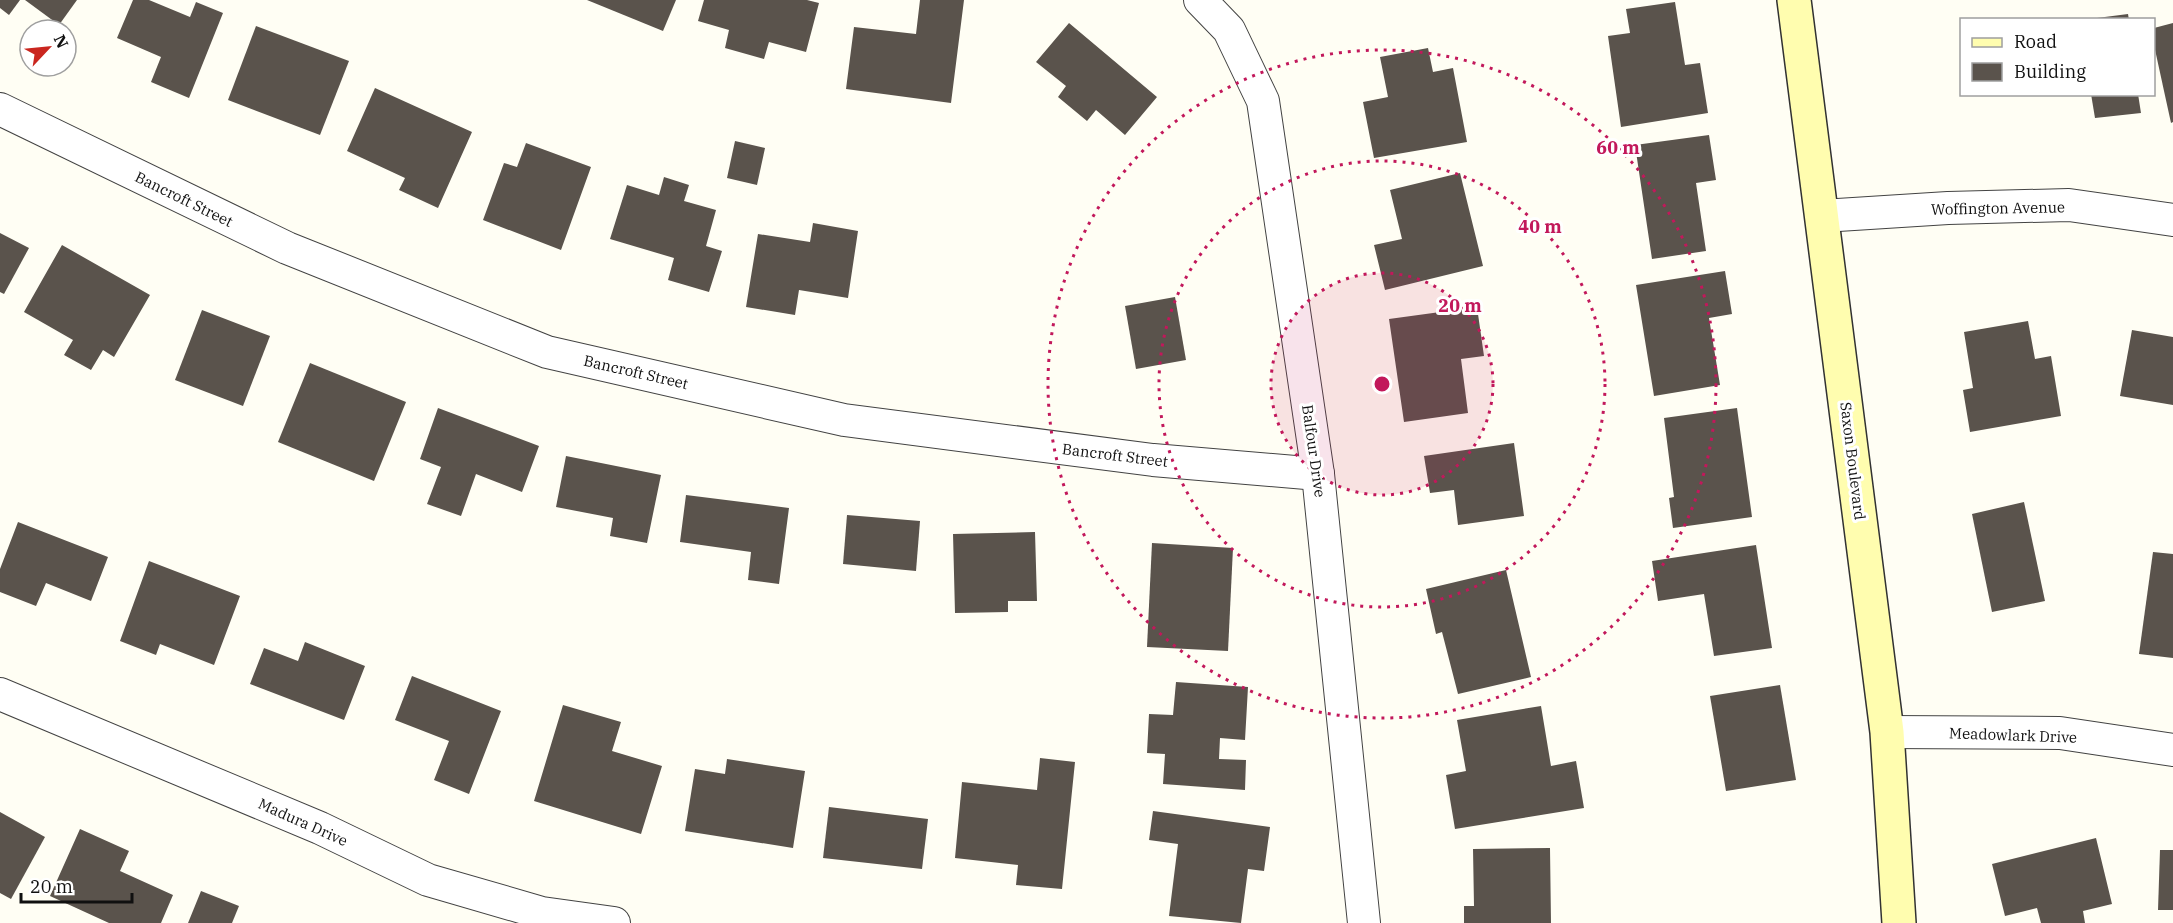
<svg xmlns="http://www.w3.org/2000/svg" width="2173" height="923" font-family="'IBM Plex Serif',serif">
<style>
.building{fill:#5a534c}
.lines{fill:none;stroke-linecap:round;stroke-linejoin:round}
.street-casing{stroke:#434343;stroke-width:34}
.secondary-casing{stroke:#323232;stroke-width:36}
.street{stroke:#fff;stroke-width:32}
.secondary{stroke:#fffdaf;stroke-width:33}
.ring{fill:none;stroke:#c2185b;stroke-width:3;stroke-dasharray:3 6}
.labels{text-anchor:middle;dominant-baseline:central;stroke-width:6;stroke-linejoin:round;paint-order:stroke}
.street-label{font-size:15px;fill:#101010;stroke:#fff}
.centre{fill:#c2185b;stroke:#fff;stroke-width:3}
.ring-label{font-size:18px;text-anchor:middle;font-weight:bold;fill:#c2185b;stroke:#fff;stroke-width:6;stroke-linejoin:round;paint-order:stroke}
</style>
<rect width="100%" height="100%" fill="#fffef4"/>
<g class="building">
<polygon points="0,0 20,0 9,15 0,8"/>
<polygon points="25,0 77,0 59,25"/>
<polygon points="133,0 149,0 190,17 196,2 223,13 189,98 151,82 161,57 117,38"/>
<polygon points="587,0 676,0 663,31"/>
<polygon points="704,0 807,0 819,3 806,52 769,42 764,59 725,48 729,30 698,21"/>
<polygon points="920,0 964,0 951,103 846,89 854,27 916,34"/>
<polygon points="1675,2 1685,65 1700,63 1708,113 1621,127 1608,36 1630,33 1626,9"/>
<polygon points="2128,14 2129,20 2097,20 2097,18"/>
<polygon points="1069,23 1157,97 1125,135 1096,110 1087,121 1058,97 1066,86 1036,62"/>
<polygon points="2173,23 2173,122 2171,123 2154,45 2154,28"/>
<polygon points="256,26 349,61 320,135 228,100"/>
<polygon points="1428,48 1433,72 1453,68 1467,142 1374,158 1363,102 1388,97 1380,57"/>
<polygon points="375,88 472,132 438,208 399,190 405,178 347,151"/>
<polygon points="2091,94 2138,94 2141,113 2095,118"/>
<polygon points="1709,135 1716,180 1696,183 1706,251 1652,259 1635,145"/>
<polygon points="735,141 765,148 757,185 727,178"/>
<polygon points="526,143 591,167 561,250 483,220 504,163 517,167"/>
<polygon points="1460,173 1483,266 1385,290 1374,245 1402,239 1390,190"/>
<polygon points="664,177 689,185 684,201 716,210 706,246 722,251 709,292 668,280 674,258 610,239 627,185 659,195"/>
<polygon points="813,223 858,231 848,298 799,290 795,315 746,307 758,234 810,242"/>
<polygon points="0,233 29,248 4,294 0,292"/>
<polygon points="62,245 150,295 114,357 103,350 91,370 64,355 73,340 24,312"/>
<polygon points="1725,271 1732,314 1709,318 1720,385 1654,396 1636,285"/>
<polygon points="1175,297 1186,360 1136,369 1125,306"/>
<polygon points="1477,307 1484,356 1461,359 1468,413 1404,422 1389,319"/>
<polygon points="202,310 270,336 243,406 175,380"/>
<polygon points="2028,321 2035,359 2051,356 2061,416 1970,432 1963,390 1973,388 1964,332"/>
<polygon points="2132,330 2173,337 2173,405 2120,396"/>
<polygon points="310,363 406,402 374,481 278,442"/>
<polygon points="438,408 539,446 522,492 476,474 461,516 427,504 441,467 420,459"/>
<polygon points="1737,408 1752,517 1673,528 1669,498 1674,497 1664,418"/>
<polygon points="1514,443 1524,516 1458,525 1454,490 1430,493 1424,456"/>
<polygon points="566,456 661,475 647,543 610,536 613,518 556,507"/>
<polygon points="686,495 789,508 779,584 748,580 751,552 680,542"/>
<polygon points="2024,502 2045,601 1992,612 1972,514"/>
<polygon points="847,515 920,521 916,571 843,564"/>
<polygon points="18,522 108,557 91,601 46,583 36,606 0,592 0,569"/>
<polygon points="1035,532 1037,601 1008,601 1008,612 955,613 953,534"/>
<polygon points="1152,543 1233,548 1228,651 1147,647"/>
<polygon points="1756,545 1772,648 1714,656 1704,594 1658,601 1652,561"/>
<polygon points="2153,552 2173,554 2173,658 2139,654"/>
<polygon points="149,561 240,596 214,665 160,644 156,655 120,641"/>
<polygon points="1506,570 1531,677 1458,694 1442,632 1436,634 1426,589"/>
<polygon points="305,642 365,666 344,720 250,684 264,648 298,661"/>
<polygon points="412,676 501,711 469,794 434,780 449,741 395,720"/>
<polygon points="1176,682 1248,687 1245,740 1220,738 1219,759 1246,760 1245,790 1163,784 1165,754 1147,753 1149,714 1173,715"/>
<polygon points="1780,685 1796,780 1726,791 1710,696"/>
<polygon points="563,705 621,722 612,751 662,766 641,834 534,801"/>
<polygon points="1541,706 1551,766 1576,761 1584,808 1455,829 1446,775 1466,771 1457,720"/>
<polygon points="1040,758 1075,762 1062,889 1016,885 1018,865 955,858 962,782 1037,790"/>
<polygon points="727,759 805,771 793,848 685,831 695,769 725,774"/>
<polygon points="829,807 928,819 922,869 823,858"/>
<polygon points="1153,811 1270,827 1264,871 1248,869 1241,923 1169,916 1178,844 1149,840"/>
<polygon points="0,812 45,837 11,899 0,893"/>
<polygon points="80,829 129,851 120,871 173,895 161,923 109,923 50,896"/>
<polygon points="2096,838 2112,904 2083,911 2085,923 2041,923 2037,908 2005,916 1992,864"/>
<polygon points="1550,848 1551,923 1464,923 1464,906 1474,906 1473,849"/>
<polygon points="2160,850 2173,850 2173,910 2158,910"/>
<polygon points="201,891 239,906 232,923 188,923"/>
</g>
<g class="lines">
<defs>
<g id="street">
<polyline points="1200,0 1229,30 1263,101 1318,474 1364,923"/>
<polyline points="0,109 287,248 547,352 844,420 1153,460 1318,474"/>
<polyline points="1822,216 1948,208 2069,205 2173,220"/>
<polyline points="0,694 320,828 428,880 542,913 614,923"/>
<polyline points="1887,732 2060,733 2173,750"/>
</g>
<polyline id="secondary" points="1794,0 1887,732 1899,923"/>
</defs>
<use href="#street" class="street-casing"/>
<use href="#secondary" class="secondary-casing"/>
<use href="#street" class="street"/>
<use href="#secondary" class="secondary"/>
</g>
<circle cx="1382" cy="384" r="111" fill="#c2185b" fill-opacity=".12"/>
<g class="ring">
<circle cx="1382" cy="384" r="111"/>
<circle cx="1382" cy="384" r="223"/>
<circle cx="1382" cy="384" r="334"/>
</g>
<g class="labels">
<g class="street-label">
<text transform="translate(184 199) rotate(26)">Bancroft Street</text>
<text transform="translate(1998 208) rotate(-1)">Woffington Avenue</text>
<text transform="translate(636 372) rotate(13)">Bancroft Street</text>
<text transform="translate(1314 451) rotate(82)">Balfour Drive</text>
<text transform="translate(1115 455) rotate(7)">Bancroft Street</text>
<text transform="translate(1853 461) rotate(83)">Saxon Boulevard</text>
<text transform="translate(2013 735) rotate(2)">Meadowlark Drive</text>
<text transform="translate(303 822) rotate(24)">Madura Drive</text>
</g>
</g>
<circle cx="1382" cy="384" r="9" class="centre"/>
<g class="ring-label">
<text x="1618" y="154">60 m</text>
<text x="1540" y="233">40 m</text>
<text x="1460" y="312">20 m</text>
</g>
<rect x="1960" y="18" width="195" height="78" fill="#ffffff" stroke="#9f9f9f" stroke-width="1.5"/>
<rect x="1972" y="38" width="30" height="9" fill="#fffdaf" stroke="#9f9f9f" stroke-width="1.5"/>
<text x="2014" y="48" font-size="18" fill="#101010">Road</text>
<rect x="1972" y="63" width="30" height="18" fill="#5a534c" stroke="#9f9f9f" stroke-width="1.5"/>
<text x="2014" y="78" font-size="18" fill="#101010">Building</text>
<g transform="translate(48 48) rotate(64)"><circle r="28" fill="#ffffff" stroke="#9f9f9f" stroke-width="1.5"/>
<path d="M0-4.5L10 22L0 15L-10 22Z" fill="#ca261f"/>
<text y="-9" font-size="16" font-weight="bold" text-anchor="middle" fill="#101010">N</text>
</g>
<path d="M21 893v9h111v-9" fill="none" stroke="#101010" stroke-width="3"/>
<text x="30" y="893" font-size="18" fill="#101010" stroke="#ffffff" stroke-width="4.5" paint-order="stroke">20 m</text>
</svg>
